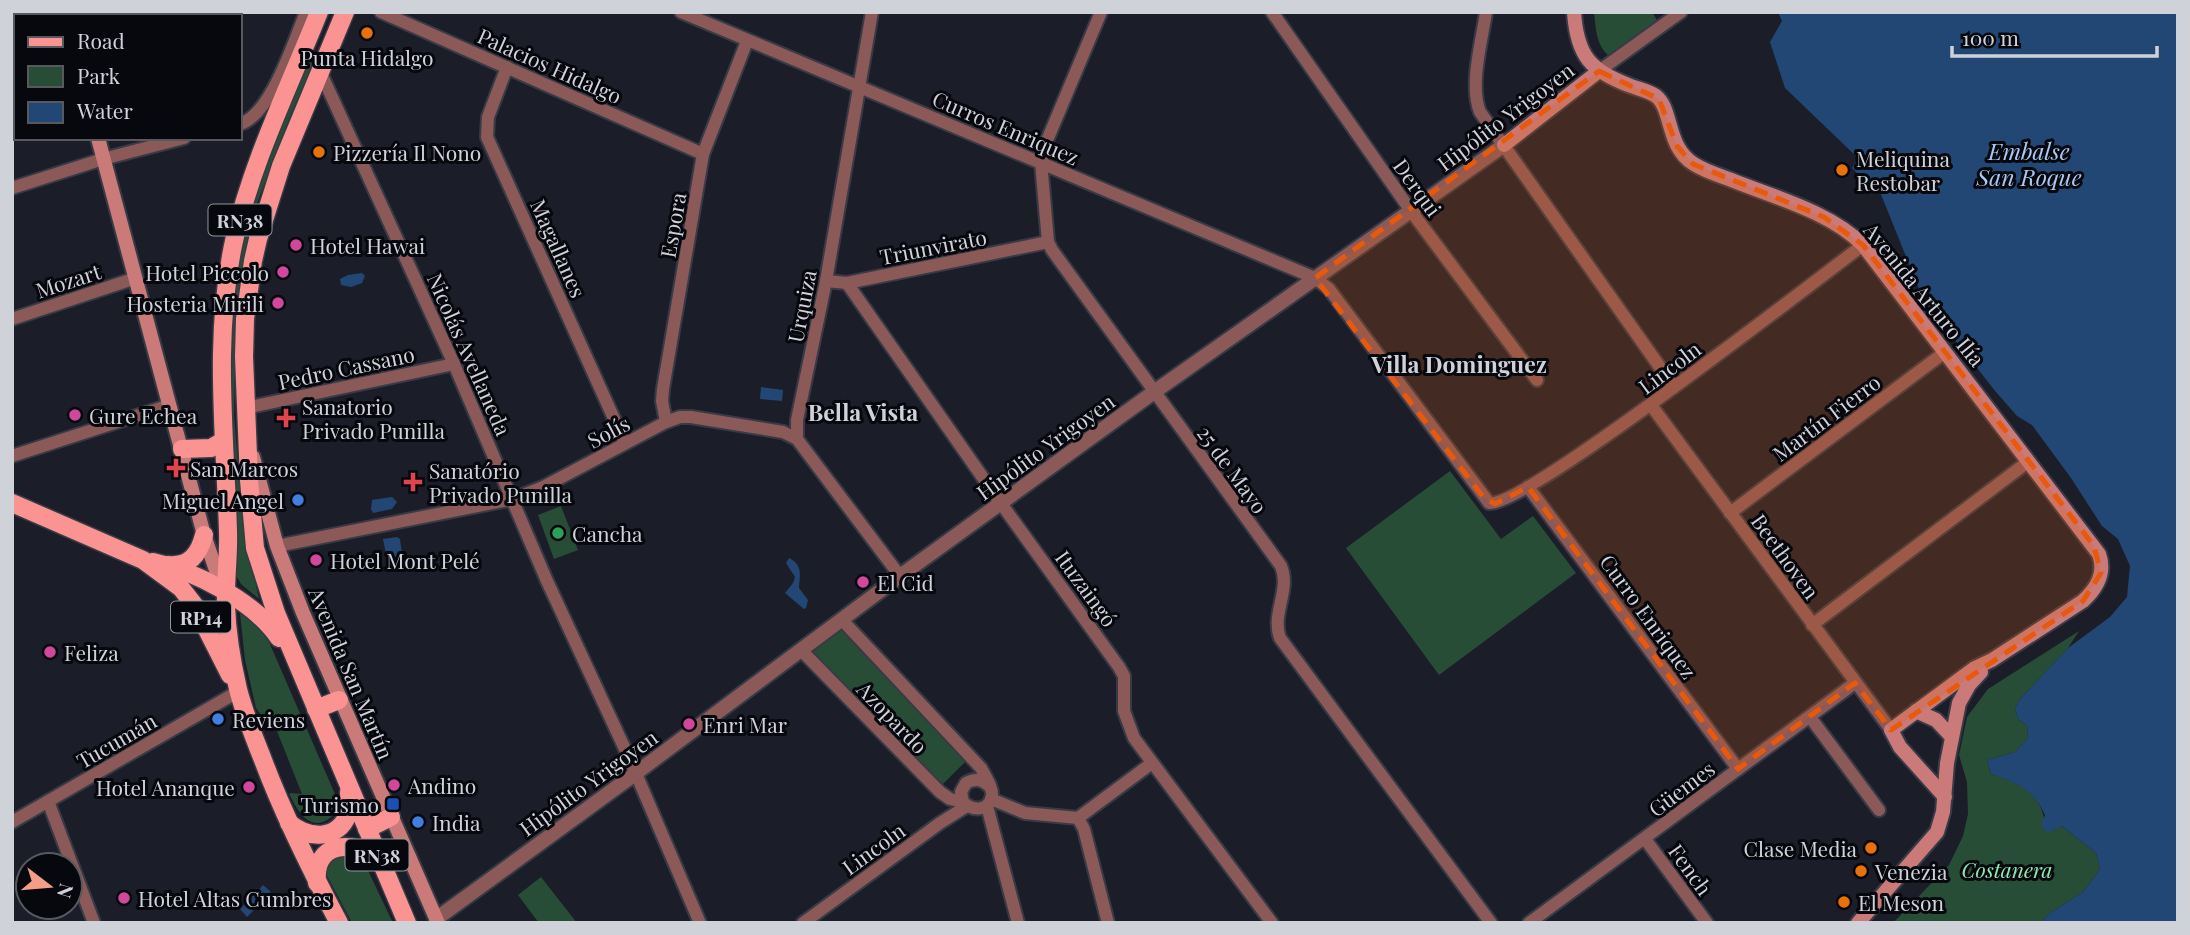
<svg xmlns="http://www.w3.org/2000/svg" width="2190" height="935" font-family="'Playfair Display',serif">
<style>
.green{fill:#284d36}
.water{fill:#224774}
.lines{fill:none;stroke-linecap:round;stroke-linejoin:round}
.minor-casing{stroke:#383b45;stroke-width:16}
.tertiary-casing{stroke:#383b45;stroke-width:18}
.secondary-casing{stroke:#383b45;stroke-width:18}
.primary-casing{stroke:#383b45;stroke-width:21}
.minor{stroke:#8b5958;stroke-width:12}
.tertiary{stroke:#8b5958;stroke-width:14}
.secondary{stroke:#ca7a79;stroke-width:14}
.primary{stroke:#fb9392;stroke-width:18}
.marked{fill:#e8590c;fill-opacity:0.2;stroke:#e8590c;stroke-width:5;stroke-dasharray:14 9;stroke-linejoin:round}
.food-dot{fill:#e8710a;stroke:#07080d;stroke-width:2.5}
.hotel-dot{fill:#d1479c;stroke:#07080d;stroke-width:2.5}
.health-dot{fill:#e0444e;stroke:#07080d;stroke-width:2.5}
.shop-dot{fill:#3f7fe0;stroke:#07080d;stroke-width:2.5}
.leisure-dot{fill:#2e9e5b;stroke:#07080d;stroke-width:2.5}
.transit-dot{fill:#1a4fb4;stroke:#07080d;stroke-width:2.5}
.labels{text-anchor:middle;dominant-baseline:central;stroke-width:6;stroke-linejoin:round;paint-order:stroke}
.shield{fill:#07080d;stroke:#94959c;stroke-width:2}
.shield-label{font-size:19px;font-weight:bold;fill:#d0d2da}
.poi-label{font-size:21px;fill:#d0d2da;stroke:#07080d;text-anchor:start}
.street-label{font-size:21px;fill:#d0d2da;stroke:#07080d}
.park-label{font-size:21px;font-style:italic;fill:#8ee9b1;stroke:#07080d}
.water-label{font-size:23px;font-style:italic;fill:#a7c9f4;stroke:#07080d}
.neighbourhood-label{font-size:23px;font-weight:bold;fill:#d0d2da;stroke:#07080d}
</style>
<rect width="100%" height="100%" fill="#1b1e29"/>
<g class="green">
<path d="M1594,12H1652L1658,22L1612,58C1596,48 1596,29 1594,12Z"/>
<polygon points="308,61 312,63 312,66 289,119 256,206 247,241 236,317 234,415 243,526 259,599 241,584 237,577 237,528 229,416 230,322 242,240 260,174"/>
<polygon points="1450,471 1501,539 1533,516 1576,573 1439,675 1346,548"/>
<polygon points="561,506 578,550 554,559 538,515"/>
<path d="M240,613L258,627L269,642L338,801L337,811C315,837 299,816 289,793L302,794L273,721L261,715L256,708L245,660Z"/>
<polygon points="842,620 966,761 940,787 801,650"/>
<path d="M2079,631L2068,648L2020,699L2015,708L2018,719L2028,726L2027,739L2015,752L1987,760L1991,774C2025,785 2043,793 2046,832L2062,826L2096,853L2100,869L2083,892L2050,913L2040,923H1893L1949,865L1963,836L1968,814L1967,782L1959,755L1967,717L1988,689Z"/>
<polygon points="335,854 362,858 393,923 352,923 325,872 326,866"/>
<polygon points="541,877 577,923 539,923 518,895"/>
</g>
<g class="water">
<path d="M1778,12H2178V923H2040L2050,913L2083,892L2100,869L2096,853L2062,826L2047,833L2041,824L2045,815C2033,788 2017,783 1991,774L1987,760L2015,752L2027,739L2028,726L2018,719L2015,708L2020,699L2068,648L2110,617L2127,597L2130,566L2118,539L2102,526L2071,478L2032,425L2017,416L1996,392L1924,301L1878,187L1869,185L1852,168L1858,158L1785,88L1770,42L1782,21Z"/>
<polygon points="362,273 365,276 362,283 351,287 341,285 340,279 348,275"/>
<polygon points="761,387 783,390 782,401 760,399"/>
<polygon points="392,497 397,502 392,509 373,513 371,509 372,500"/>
<polygon points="397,537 400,539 403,562 388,564 383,539"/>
<path d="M789,558C803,565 800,575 799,588L808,600L806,608L804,609L785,593L793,583L795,577L786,563Z"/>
<polygon points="263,885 271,892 247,917 240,909"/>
</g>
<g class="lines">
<defs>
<g id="minor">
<polyline points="381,12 703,154"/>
<path d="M681,12L1315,278L1329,289L1489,503C1523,509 1816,280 1863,245"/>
<polyline points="872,12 826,281 797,420 797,439 900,576"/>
<path d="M1101,12L1043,150L1041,162L1048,242L1052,250L1281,566C1291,590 1271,614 1280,638L1491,923"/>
<polyline points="1272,12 1411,211 1537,380"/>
<path d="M1486,12C1482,41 1469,85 1480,112L1674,387"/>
<polyline points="507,67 488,117 487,137 625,443"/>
<polyline points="320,71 454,364 547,581 631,762 700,923"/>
<polyline points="1599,71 1681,12"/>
<path d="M240,124C271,115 294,41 306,12"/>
<polyline points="12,188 103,159 184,138"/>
<polyline points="826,281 847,283 1048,242"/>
<polyline points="847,283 995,495 1119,667 1124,676 1124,711 1134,738 1272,923"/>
<polyline points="12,319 136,278"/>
<polyline points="1651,405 1891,730"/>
<polyline points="245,408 454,364"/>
<polyline points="666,422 662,401 663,389 703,154 747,41"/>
<polyline points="12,456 170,405"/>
<polyline points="1528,487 1738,769"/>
<polyline points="1730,513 1945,352"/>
<polyline points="277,546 513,499 543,487 666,422 680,417 691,417 783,432 797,439"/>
<path d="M842,620L981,768C985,776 993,787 992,796C989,812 972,811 963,802L961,792L966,783C975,778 982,779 989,786"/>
<polyline points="1812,625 2029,461"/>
<polyline points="801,650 940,792 950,799 963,802"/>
<polyline points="1810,717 1879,810"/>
<polyline points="991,799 1025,813 1078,818 1152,763"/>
<polyline points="48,801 94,923"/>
<polyline points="987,806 1018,923"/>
<polyline points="1078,818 1084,829 1108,923"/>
<polyline points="12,822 239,691"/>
<polyline points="1645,839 1707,923"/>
<polyline points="803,923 940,823 967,806"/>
<polyline points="1529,923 1855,683"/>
</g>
<polyline id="tertiary" points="436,919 628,779 900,576 1154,392 1504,145"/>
<g id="secondary">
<polyline points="66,12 67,16"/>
<path d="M1574,12C1577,57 1591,71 1631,86C1639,89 1649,91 1656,96C1673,109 1666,147 1694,164C1705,171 1718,175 1729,179C1773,197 1829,211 1863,245L2099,554C2106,573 2097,588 2083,601L1992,660L1975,668L1891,730L1900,747L1945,797"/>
<polyline points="98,138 204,535 218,576 226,591"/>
<polyline points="1504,145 1599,71"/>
<polyline points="253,457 277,546 303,613 438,923"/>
<polyline points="1916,711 1936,720 1952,737"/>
<polyline points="1858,923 1937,832 1943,812 1947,763 1959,703 1969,685 1981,672"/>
</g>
<g id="primary">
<path d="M319,12C289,87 252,162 234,241C213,337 225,434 228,531C229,556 225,581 226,606C227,633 232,663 238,689C244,713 254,737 263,760C284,816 311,870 339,923"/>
<polyline points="345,12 281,166 258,239 253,261 245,319 244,357 249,480 255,548 276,613 407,923"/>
<polyline points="182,449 211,448 223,441"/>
<polyline points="12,503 143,560 181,588 195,606 230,675"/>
<path d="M153,562C195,571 254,601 279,638"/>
<path d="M168,565C189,567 199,555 204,535"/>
<polyline points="316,709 339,700"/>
<path d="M289,823C308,839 338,841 348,814C350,807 349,799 349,792"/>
<polyline points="367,829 391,817"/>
<path d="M317,883C313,842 352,839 379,859"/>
</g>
</defs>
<use href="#minor" class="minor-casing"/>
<use href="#tertiary" class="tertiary-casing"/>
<use href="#secondary" class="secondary-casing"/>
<use href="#primary" class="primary-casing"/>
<use href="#minor" class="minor"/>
<use href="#tertiary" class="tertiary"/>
<use href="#secondary" class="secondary"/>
<use href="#primary" class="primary"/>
</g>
<path class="marked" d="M1599,71L1659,99L1677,146L1693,164L1824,217L1863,245L2094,546L2101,573L2083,601L1891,730L1855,683L1738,769L1528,487L1495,504L1484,498L1315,278Z"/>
<g class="food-dot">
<circle cx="367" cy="33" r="7"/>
<circle cx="319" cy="152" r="7"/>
<circle cx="1842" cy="170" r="7"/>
<circle cx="1871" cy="848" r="7"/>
<circle cx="1861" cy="871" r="7"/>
<circle cx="1844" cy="902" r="7"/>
</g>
<g class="hotel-dot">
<circle cx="296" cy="245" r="7"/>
<circle cx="283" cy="272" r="7"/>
<circle cx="278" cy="303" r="7"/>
<circle cx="75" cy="415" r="7"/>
<circle cx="316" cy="560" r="7"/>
<circle cx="863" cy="582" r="7"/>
<circle cx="50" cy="652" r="7"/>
<circle cx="689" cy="724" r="7"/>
<circle cx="394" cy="785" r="7"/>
<circle cx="249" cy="787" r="7"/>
<circle cx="124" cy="898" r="7"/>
</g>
<g class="health-dot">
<path d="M282.5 407.5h7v7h7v7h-7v7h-7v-7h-7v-7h7z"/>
<path d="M172.5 457.5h7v7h7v7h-7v7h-7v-7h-7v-7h7z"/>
<path d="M409.5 471.5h7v7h7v7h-7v7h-7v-7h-7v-7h7z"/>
</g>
<g class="shop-dot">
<circle cx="298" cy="500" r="7"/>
<circle cx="218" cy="719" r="7"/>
<circle cx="418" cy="822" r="7"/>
</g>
<circle class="leisure-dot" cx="558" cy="533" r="7"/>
<rect class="transit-dot" x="386" y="797" width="14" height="14" rx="3.5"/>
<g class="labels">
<g class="shield">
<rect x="208.5" y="204.5" width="63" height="31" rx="5"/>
<rect x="171" y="601.5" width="60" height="31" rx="5"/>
<rect x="345.5" y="839.5" width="63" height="31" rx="5"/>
</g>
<g class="shield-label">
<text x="240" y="220">RN38</text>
<text x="201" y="617">RP14</text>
<text x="377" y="855">RN38</text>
</g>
<g class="poi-label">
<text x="367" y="57" text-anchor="middle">Punta Hidalgo</text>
<text x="333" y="152">Pizzería Il Nono</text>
<text x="1856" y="158">Meliquina<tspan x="1856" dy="24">Restobar</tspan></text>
<text x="310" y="245">Hotel Hawai</text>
<text x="269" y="272" text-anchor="end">Hotel Piccolo</text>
<text x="264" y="303" text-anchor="end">Hosteria Mirili</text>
<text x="302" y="406">Sanatorio<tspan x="302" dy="24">Privado Punilla</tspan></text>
<text x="89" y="415">Gure Echea</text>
<text x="190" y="468">San Marcos</text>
<text x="429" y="470">Sanatório<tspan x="429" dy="24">Privado Punilla</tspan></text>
<text x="284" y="500" text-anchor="end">Miguel Angel</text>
<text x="572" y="533">Cancha</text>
<text x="330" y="560">Hotel Mont Pelé</text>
<text x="877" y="582">El Cid</text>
<text x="64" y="652">Feliza</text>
<text x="232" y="719">Reviens</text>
<text x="703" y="724">Enri Mar</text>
<text x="408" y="785">Andino</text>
<text x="235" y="787" text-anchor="end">Hotel Ananque</text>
<text x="379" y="804" text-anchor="end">Turismo</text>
<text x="432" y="822">India</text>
<text x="1857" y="848" text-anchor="end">Clase Media</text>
<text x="1875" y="871">Venezia</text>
<text x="138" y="898">Hotel Altas Cumbres</text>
<text x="1858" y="902">El Meson</text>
</g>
<g class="street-label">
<text transform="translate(550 65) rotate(24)">Palacios Hidalgo</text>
<text transform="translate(1505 116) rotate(-37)">Hipólito Yrigoyen</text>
<text transform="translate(1006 127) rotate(23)">Curros Enriquez</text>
<text transform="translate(1418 187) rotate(54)">Derqui</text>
<text transform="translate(672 225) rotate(-80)">Espora</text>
<text transform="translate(933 246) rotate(-11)">Triunvirato</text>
<text transform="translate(559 248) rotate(66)">Magallanes</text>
<text transform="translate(68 280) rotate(-18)">Mozart</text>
<text transform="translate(1925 294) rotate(51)">Avenida Arturo Ilía</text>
<text transform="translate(801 306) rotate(-79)">Urquiza</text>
<text transform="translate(470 354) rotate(66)">Nicolás Avellaneda</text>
<text transform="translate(346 367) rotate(-12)">Pedro Cassano</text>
<text transform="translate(1669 367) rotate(-37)">Lincoln</text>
<text transform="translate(1826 417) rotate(-37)">Martín Fierro</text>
<text transform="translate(608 431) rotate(-28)">Solís</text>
<text transform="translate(1045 446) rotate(-36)">Hipólito Yrigoyen</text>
<text transform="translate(1233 469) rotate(54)">25 de Mayo</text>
<text transform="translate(1786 556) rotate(54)">Beethoven</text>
<text transform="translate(1087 588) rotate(54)">Ituzaingó</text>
<text transform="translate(1649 616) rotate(54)">Curro Enriquez</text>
<text transform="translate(352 673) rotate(67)">Avenida San Martín</text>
<text transform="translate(893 717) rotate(46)">Azopardo</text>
<text transform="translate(116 740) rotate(-30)">Tucumán</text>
<text transform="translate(588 782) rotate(-36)">Hipólito Yrigoyen</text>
<text transform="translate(1681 788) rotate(-37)">Güemes</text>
<text transform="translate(873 848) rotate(-36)">Lincoln</text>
<text transform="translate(1691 869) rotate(54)">Fench</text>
</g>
<g class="park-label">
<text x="2007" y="869">Costanera</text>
</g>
<g class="water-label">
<text x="2029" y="150">Embalse<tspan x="2029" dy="26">San Roque</tspan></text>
</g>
<g class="neighbourhood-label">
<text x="1459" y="363">Villa Dominguez</text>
<text x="863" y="411">Bella Vista</text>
</g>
</g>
<rect width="2190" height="935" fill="none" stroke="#d0d2da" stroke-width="28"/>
<rect x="14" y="14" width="228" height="126" fill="#07080d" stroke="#57595f" stroke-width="2"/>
<rect x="28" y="37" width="35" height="10" fill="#fb9392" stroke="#57595f" stroke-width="2"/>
<text x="77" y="49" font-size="21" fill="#d0d2da">Road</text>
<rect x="28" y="66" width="35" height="21" fill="#284d36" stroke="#57595f" stroke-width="2"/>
<text x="77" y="84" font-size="21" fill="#d0d2da">Park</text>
<rect x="28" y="102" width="35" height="21" fill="#224774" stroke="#57595f" stroke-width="2"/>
<text x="77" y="119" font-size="21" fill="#d0d2da">Water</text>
<g transform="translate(49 886) rotate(106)"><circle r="33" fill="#07080d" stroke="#57595f" stroke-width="2"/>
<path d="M0-5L12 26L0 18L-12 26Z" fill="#f49e89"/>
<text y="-10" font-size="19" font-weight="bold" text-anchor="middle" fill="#d0d2da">N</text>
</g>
<path d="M1952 46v10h205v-10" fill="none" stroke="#d0d2da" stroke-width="3.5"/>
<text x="1962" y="46" font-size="21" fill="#d0d2da" stroke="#07080d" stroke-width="5" paint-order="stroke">100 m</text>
</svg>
